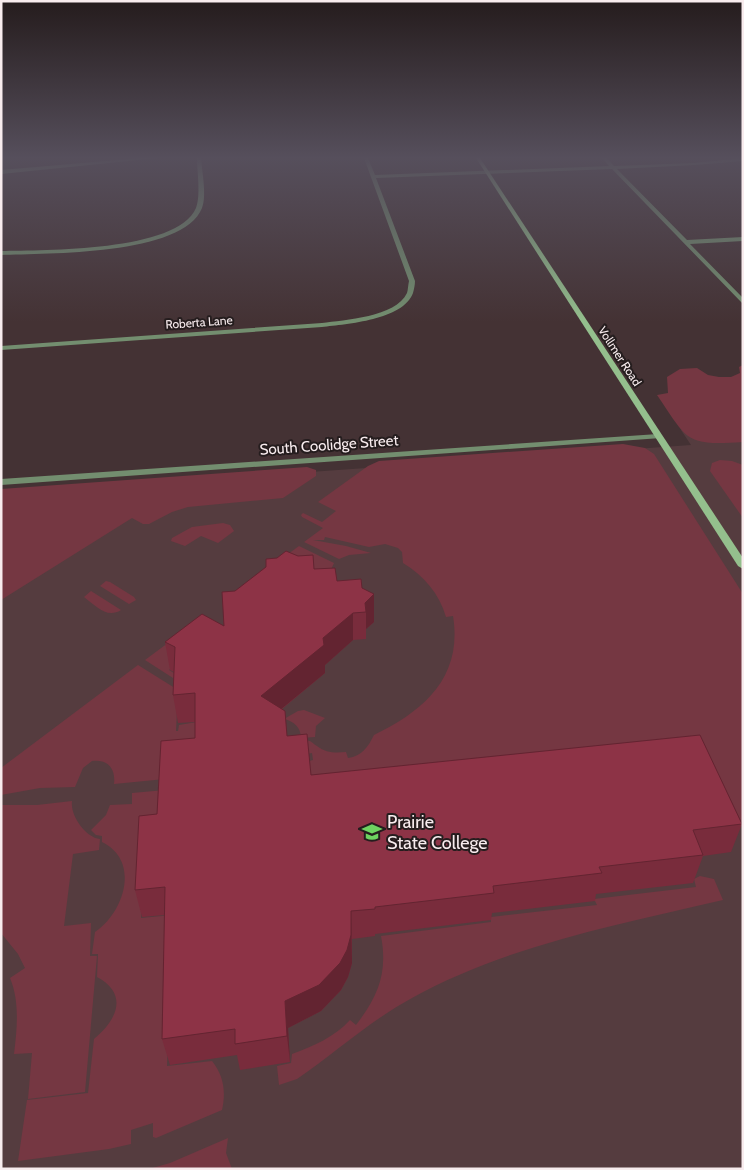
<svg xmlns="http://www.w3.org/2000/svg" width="744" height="1170" font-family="Cabin,sans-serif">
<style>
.built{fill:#553c3f}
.green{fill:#753742}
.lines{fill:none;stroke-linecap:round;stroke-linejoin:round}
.minor{fill:#738e6f;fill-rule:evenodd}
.secondary{fill:#94bf8d;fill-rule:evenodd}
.wall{fill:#792c3c}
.shaded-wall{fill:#632431}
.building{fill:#8d3346;stroke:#632431}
.labels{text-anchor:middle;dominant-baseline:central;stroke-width:4;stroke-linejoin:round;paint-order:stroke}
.far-street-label{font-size:12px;fill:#f8ecee;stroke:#251d1e}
.street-label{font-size:15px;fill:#f8ecee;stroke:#251d1e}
.near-poi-label{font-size:18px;fill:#f8ecee;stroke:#251d1e;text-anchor:start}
</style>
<rect width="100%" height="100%" fill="#443234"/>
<polygon class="built" points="743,426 743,1169 1,1169 1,494 691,445 681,430"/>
<g class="green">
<path d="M743,365V442C684,446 688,440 657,395L668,393L667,377L680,369L697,368L708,375L719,377H731L740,373L739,367Z"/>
<path d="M623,444L645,448L654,454L743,594V823L730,812L314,799L309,761L313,760L312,753L307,754L306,740C312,741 312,743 317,746C326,753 335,753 346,752L348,758C362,756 368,747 374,735C424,711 463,677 453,616L446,617C439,593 424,576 403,563L402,552L398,548L385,544L369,547L325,537L324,540H313L346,546L371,553L349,555L339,559L304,542L323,528L302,517L301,515L303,513L322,522L336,511L318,502L368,466L379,461Z"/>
<polygon points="720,460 732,461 743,465 743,518 710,471 712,463"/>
<polygon points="307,467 316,470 316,476 283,498 188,507 172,512 149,524 143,524 132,518 1,600 1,489"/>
<polygon points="223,523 230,525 234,531 218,543 201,536 185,546 171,541 172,538 192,527"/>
<polygon points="299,546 334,563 329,574 246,585"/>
<polygon points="106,581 110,582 134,597 136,600 129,604 100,586"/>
<path d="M91,591L121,610C107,619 96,606 84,597Z"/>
<polygon points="172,640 182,659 169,670 177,675 173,678 145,660"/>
<path d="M138,665L178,690L176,731H178L179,725L197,722V743L165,779L114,784C116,768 107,759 92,761L83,768L75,787L40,788L1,795V768Z"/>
<path d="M304,710L325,718L316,726L315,737L301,738C301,728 294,721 284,719L298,711Z"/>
<path d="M165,790V800L144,844L141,918L172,915L167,1066L212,1061C224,1076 226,1092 222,1110L156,1138L153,1137V1123L131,1130V1144L109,1149L18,1161L27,1100L88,1093L94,1039C117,1020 129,994 97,977L98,954H92L95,932C124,913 141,861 102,842V836L96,835L91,830L106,815L110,805L132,804V793Z"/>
<path d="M72,801C70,815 85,837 100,839L99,850L73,854L64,926L91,923L90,956H97L85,1092L28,1099L32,1053L14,1054C17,1029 20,1002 10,978L25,968L18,954L1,933V805H37Z"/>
<path d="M700,876L714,879L723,900C620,924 505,946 412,998C371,1020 335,1053 297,1079L279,1085L277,1066L291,1063L292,1054C313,1046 335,1037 350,1020L356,1025C378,996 388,973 381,936L491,922V917L597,905L594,899L696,887L694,879Z"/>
<polygon points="228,1138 226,1153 232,1169 149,1169 170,1163"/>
</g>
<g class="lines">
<g class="minor">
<polygon points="140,158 158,158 1,174 1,170"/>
<path d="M197,158H201C202,171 207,196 202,208C183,256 46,253 1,255V251C44,250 177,252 196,208C201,196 197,171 197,158Z"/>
<path d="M364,158H368L375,175L609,166L602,158H607L614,166L694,163L743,158V161L694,165L617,169L687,240L743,237V241L690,244L743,298V304L612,169L376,178L415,281C415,285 414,289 413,293C403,320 347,324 322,327L1,350V346L322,323C344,320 396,317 407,293C408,290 408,285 409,281Z"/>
<polygon points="658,434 661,434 661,438 1,485 1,479"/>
</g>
<polygon class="secondary" points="476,158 480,158 743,558 743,569 738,566"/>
</g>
<polygon class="wall" points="314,569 337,581 362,588 374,622 366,629 366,639 353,640 325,665 325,673 282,709 287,736 311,775 742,824 731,852 703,856 693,883 596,894 595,901 492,913 491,920 375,934 375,936 352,939 352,963 348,977 341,990 321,1011 288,1028 290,1062 240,1070 237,1055 170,1065 162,1039 165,915 142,917 135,890 157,814 195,738 195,722 178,723 173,695 174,672 170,670 165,642 224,626 235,591"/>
<g class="shaded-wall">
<polygon points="374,594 374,622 366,629 366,612 365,603"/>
<polygon points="353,613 353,640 325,665 325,673 263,724 261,696 323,638"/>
<polygon points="351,911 352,963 348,977 341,990 321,1011 288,1028 290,1062 287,1036 285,1001"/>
</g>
<polygon class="building" points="286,551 298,556 313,555 314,569 335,568 337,581 361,579 362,588 374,594 365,603 366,612 353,613 323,638 324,645 261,696 285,711 287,736 307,734 311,775 700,735 742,824 693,830 703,855 599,867 602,873 493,886 494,893 375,907 375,909 351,911 351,935 347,950 340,963 319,985 285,1001 287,1036 235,1044 235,1029 162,1039 165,887 135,890 139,816 157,814 161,741 195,738 195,693 173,695 175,647 165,642 202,614 224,626 222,592 235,591 266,567 266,559 277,558"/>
<linearGradient id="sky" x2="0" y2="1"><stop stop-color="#251c1d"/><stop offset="0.49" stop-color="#564f5c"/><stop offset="1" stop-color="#564f5c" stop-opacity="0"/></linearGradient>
<rect width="744" height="322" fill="url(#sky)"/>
<defs>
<symbol id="university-bare" viewBox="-9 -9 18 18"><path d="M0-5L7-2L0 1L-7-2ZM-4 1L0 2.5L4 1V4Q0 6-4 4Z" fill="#6ed361" stroke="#251d1e" stroke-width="2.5" paint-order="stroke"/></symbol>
</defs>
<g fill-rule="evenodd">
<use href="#university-bare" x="358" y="818" width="28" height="28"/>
</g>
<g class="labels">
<g class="far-street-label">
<text transform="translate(199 322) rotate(-4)">Roberta Lane</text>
<text transform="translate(620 356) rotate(57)">Vollmer Road</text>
</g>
<g class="street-label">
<text transform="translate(329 445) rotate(-4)">South Coolidge Street</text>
</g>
<g class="near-poi-label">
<text x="387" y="822">Prairie<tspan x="387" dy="21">State College</tspan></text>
</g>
</g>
<rect width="744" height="1170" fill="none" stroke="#f8ecee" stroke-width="5"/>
</svg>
